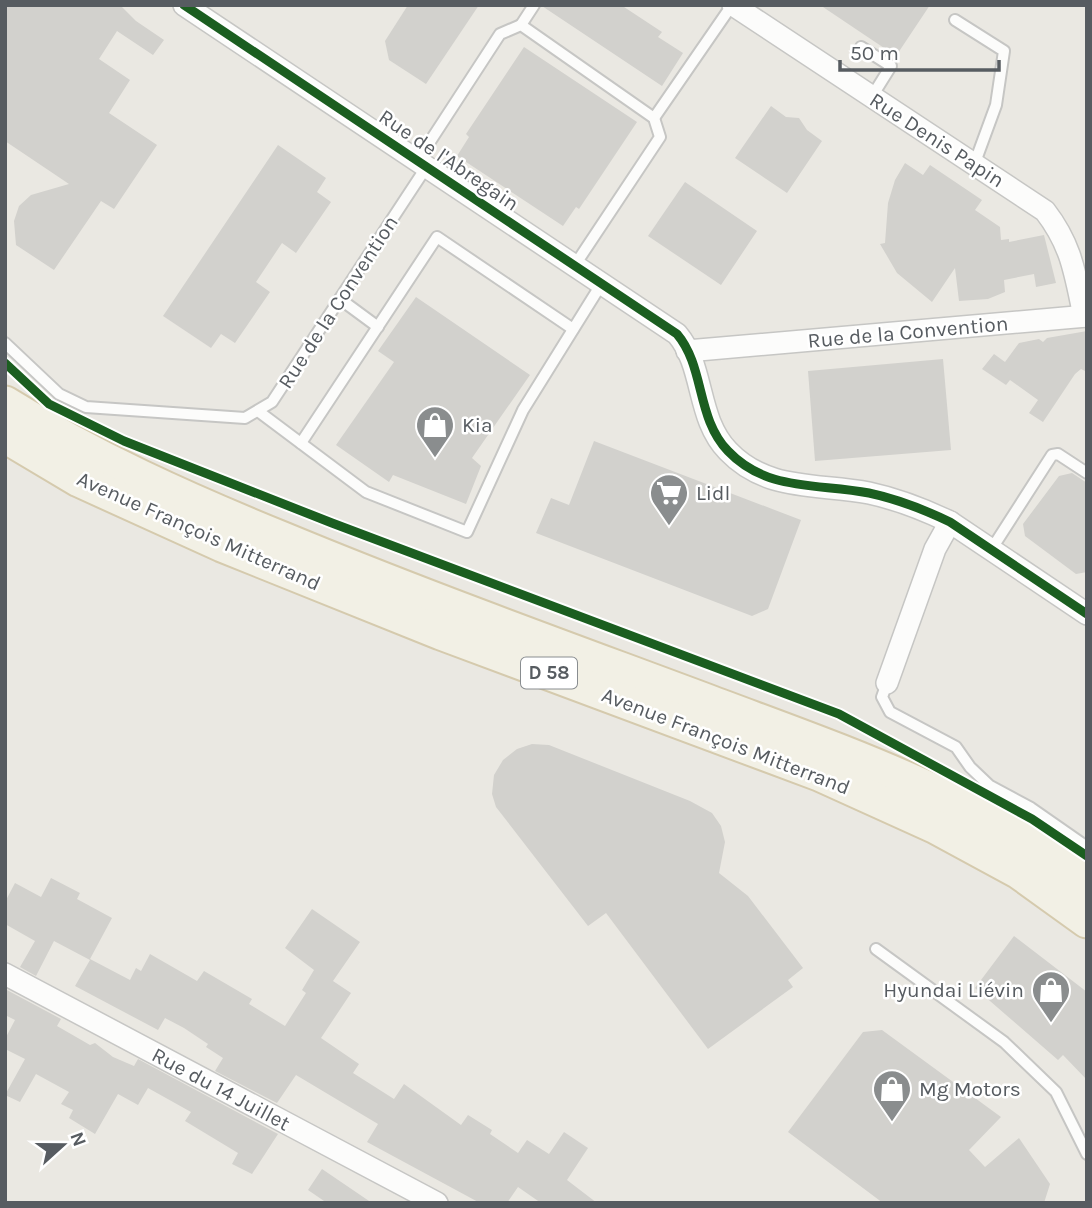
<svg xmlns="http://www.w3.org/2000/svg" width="1092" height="1208" font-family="Karla,sans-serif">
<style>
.building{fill:#d2d1cd}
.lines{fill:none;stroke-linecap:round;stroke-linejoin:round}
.lane-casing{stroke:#c6c6c4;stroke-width:14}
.street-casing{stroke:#c6c6c4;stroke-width:24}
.primary-casing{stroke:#d5caad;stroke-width:37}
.lane{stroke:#fcfcfb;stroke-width:10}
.street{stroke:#fcfcfb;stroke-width:21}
.primary{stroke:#f2f0e5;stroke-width:33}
.cycleway-casing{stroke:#fff;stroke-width:13}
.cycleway{stroke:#1b5e20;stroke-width:9}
.labels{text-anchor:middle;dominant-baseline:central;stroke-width:5;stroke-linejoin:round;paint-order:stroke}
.shield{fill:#fff;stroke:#898d90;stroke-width:2}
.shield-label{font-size:19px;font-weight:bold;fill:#575c61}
.street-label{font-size:21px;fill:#575c61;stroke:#fff}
.poi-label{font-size:21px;fill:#575c61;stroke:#fff;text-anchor:start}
</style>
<rect width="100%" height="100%" fill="#eae8e2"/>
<g class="building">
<polygon points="5,5 120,5 136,21 164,40 153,55 117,31 99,59 130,80 109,113 157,145 114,209 101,201 54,270 16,245 14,221 19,206 31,195 69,184 5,141"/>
<polygon points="408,5 479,5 426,84 389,60 385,41"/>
<polygon points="621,5 662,32 658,37 683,53 662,86 542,6"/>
<polygon points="820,5 930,5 896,56"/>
<polygon points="524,47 637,122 579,209 576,207 563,226 457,156 469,137 466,134"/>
<polygon points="771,106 786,117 799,118 807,130 822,141 787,193 735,158"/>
<polygon points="278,145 326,178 317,192 331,202 296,253 282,243 256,282 270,292 235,343 221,334 211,348 163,316"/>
<polygon points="905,163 923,175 930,165 982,200 975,210 1000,227 1001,240 1009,239 1009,242 1044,235 1056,283 1036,287 1034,274 1004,280 1005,292 988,299 959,301 955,268 932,302 897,273 880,244 885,243 888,203 895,180"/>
<polygon points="685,182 757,231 721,285 648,236"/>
<polygon points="416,297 530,375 472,458 481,466 466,504 393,475 389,482 336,445 394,362 378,351"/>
<polygon points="1087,331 1087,372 1081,369 1075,374 1043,422 1029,413 1038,400 1010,380 1006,385 982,369 994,354 1005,362 1019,343 1039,339 1043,342 1047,338"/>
<polygon points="943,359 951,450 815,461 808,371"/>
<polygon points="594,441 801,520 768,609 752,616 536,533 551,498 569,505"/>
<polygon points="1072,473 1087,483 1087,572 1076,574 1025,536 1023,524 1059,476"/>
<polygon points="532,744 549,745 690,801 712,813 721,826 725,842 719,873 748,896 803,968 788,980 793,987 708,1049 606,913 588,926 496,807 492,794 494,775 503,760 517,749"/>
<polygon points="51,878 80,893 77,899 112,918 90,959 130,980 136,968 141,971 150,954 197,981 204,971 252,999 249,1004 285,1026 306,993 302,990 314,970 285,948 312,909 360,942 333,981 351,993 321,1038 359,1064 353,1073 394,1099 404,1084 461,1125 468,1115 492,1130 490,1134 518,1153 527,1140 549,1154 564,1132 588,1148 567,1180 597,1203 541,1203 518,1187 507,1203 480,1203 367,1142 378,1124 296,1075 277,1103 215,1071 223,1058 206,1047 208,1044 184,1028 165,1018 158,1030 75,986 90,960 54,941 36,976 20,967 35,941 5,924 5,902 15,883 41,897"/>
<polygon points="1014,936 1087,992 1087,1080 1063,1055 1058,1060 975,988"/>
<polygon points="5,989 61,1019 57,1026 90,1045 95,1043 113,1057 134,1066 138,1059 278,1134 252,1174 232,1164 238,1153 185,1121 191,1112 148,1088 138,1105 118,1094 95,1134 69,1118 73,1110 61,1104 69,1092 36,1074 20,1102 5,1095 25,1059 5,1049 5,1039 15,1020 5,1015"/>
<polygon points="882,1030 1001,1117 969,1150 985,1167 1019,1138 1050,1184 1044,1203 883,1203 788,1132 863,1032"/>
<polygon points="322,1169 372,1203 327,1203 308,1190"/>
</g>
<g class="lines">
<defs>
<g id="lane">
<polyline points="955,20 1004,51 996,105 974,165"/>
<polyline points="521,25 534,5"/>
<polyline points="861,47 891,66 871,98"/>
<polyline points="654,118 732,5"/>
<polyline points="418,160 500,34 521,25 654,118 660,137 575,265"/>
<polyline points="340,299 378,327"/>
<polyline points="5,343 59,394 86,407 245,418 272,402 427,166"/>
<polyline points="258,411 366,492 467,532 523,410 602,283"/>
<polyline points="301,443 437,237 573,329"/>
<polyline points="991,550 1052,455 1058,454 1087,473"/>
<polyline points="887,683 882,697 890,712 956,747 970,767 990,786 1031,808 1087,847"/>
<polyline points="876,949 1004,1042 1056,1092 1087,1154"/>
</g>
<g id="street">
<path d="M184,5L677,334C705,367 696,418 728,451C767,492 818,483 869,493C897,499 923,509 950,522L1087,614"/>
<path d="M733,5L1045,211C1072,246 1075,274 1084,316"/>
<polyline points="687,351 1087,316"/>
<polyline points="887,683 935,549 950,522"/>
<polyline points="5,974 437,1203"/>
</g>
<g id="primary">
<path d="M5,403C93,458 187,500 283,539C423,597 565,648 707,701C834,749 980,797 1087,884"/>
<polyline points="5,436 79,480 222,545 441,633 819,774 936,827 1019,872 1087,921"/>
</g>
</defs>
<use href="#lane" class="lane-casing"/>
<use href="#street" class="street-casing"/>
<use href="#primary" class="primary-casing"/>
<use href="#lane" class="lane"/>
<use href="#street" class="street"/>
<use href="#primary" class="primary"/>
<defs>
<g id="cycleway">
<path d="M184,5L677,334C705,367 696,418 728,451C767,492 818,483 869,493C897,499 923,509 950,522L1087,614"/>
<polyline points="5,363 49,404 124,441 332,523 839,714 1032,819 1087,856"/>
</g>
</defs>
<use href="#cycleway" class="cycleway-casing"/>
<use href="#cycleway" class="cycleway"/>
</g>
<defs>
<symbol id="shop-pin" viewBox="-11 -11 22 30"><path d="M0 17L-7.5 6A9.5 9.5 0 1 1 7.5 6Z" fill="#8a8d8e" stroke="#fff"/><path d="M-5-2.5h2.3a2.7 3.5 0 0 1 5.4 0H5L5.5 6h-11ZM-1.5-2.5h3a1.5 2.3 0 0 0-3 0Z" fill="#fff"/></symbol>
<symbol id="supermarket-pin" viewBox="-11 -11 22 30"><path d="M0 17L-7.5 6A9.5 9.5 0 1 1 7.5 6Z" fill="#8a8d8e" stroke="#fff"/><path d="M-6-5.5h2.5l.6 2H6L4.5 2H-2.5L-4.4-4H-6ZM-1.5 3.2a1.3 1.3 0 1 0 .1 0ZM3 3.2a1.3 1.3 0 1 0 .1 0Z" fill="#fff"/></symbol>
</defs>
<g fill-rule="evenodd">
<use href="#shop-pin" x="413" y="403" width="44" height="60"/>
<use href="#supermarket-pin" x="647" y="471" width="44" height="60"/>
<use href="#shop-pin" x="1029" y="968" width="44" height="60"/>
<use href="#shop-pin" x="870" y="1067" width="44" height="60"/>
</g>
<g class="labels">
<rect class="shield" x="521" y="657.5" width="56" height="31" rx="5"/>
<g class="shield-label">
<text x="549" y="673">D 58</text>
</g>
<g class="street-label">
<text transform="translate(937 140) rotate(33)">Rue Denis Papin</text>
<text transform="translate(449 160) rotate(34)">Rue de l'Abregain</text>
<text transform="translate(338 302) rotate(-57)">Rue de la Convention</text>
<text transform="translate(908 332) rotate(-5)">Rue de la Convention</text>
<text transform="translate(199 531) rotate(24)">Avenue François Mitterrand</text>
<text transform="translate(726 741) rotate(21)">Avenue François Mitterrand</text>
<text transform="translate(221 1089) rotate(28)">Rue du 14 Juillet</text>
</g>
<g class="poi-label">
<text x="462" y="425">Kia</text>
<text x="696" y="493">Lidl</text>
<text x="1024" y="990" text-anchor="end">Hyundai Liévin</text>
<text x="919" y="1089">Mg Motors</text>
</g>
</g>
<rect width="1092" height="1208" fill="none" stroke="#575c61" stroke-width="14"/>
<g transform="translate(63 1145) rotate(69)" stroke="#ffffff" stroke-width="5" paint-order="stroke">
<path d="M0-5L12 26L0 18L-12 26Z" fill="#575c61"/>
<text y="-10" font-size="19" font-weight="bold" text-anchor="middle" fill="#575c61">N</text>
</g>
<path d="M840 60v10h159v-10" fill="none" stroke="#575c61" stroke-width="3.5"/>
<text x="850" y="60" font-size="21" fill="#575c61" stroke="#ffffff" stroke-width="5" paint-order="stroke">50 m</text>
</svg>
